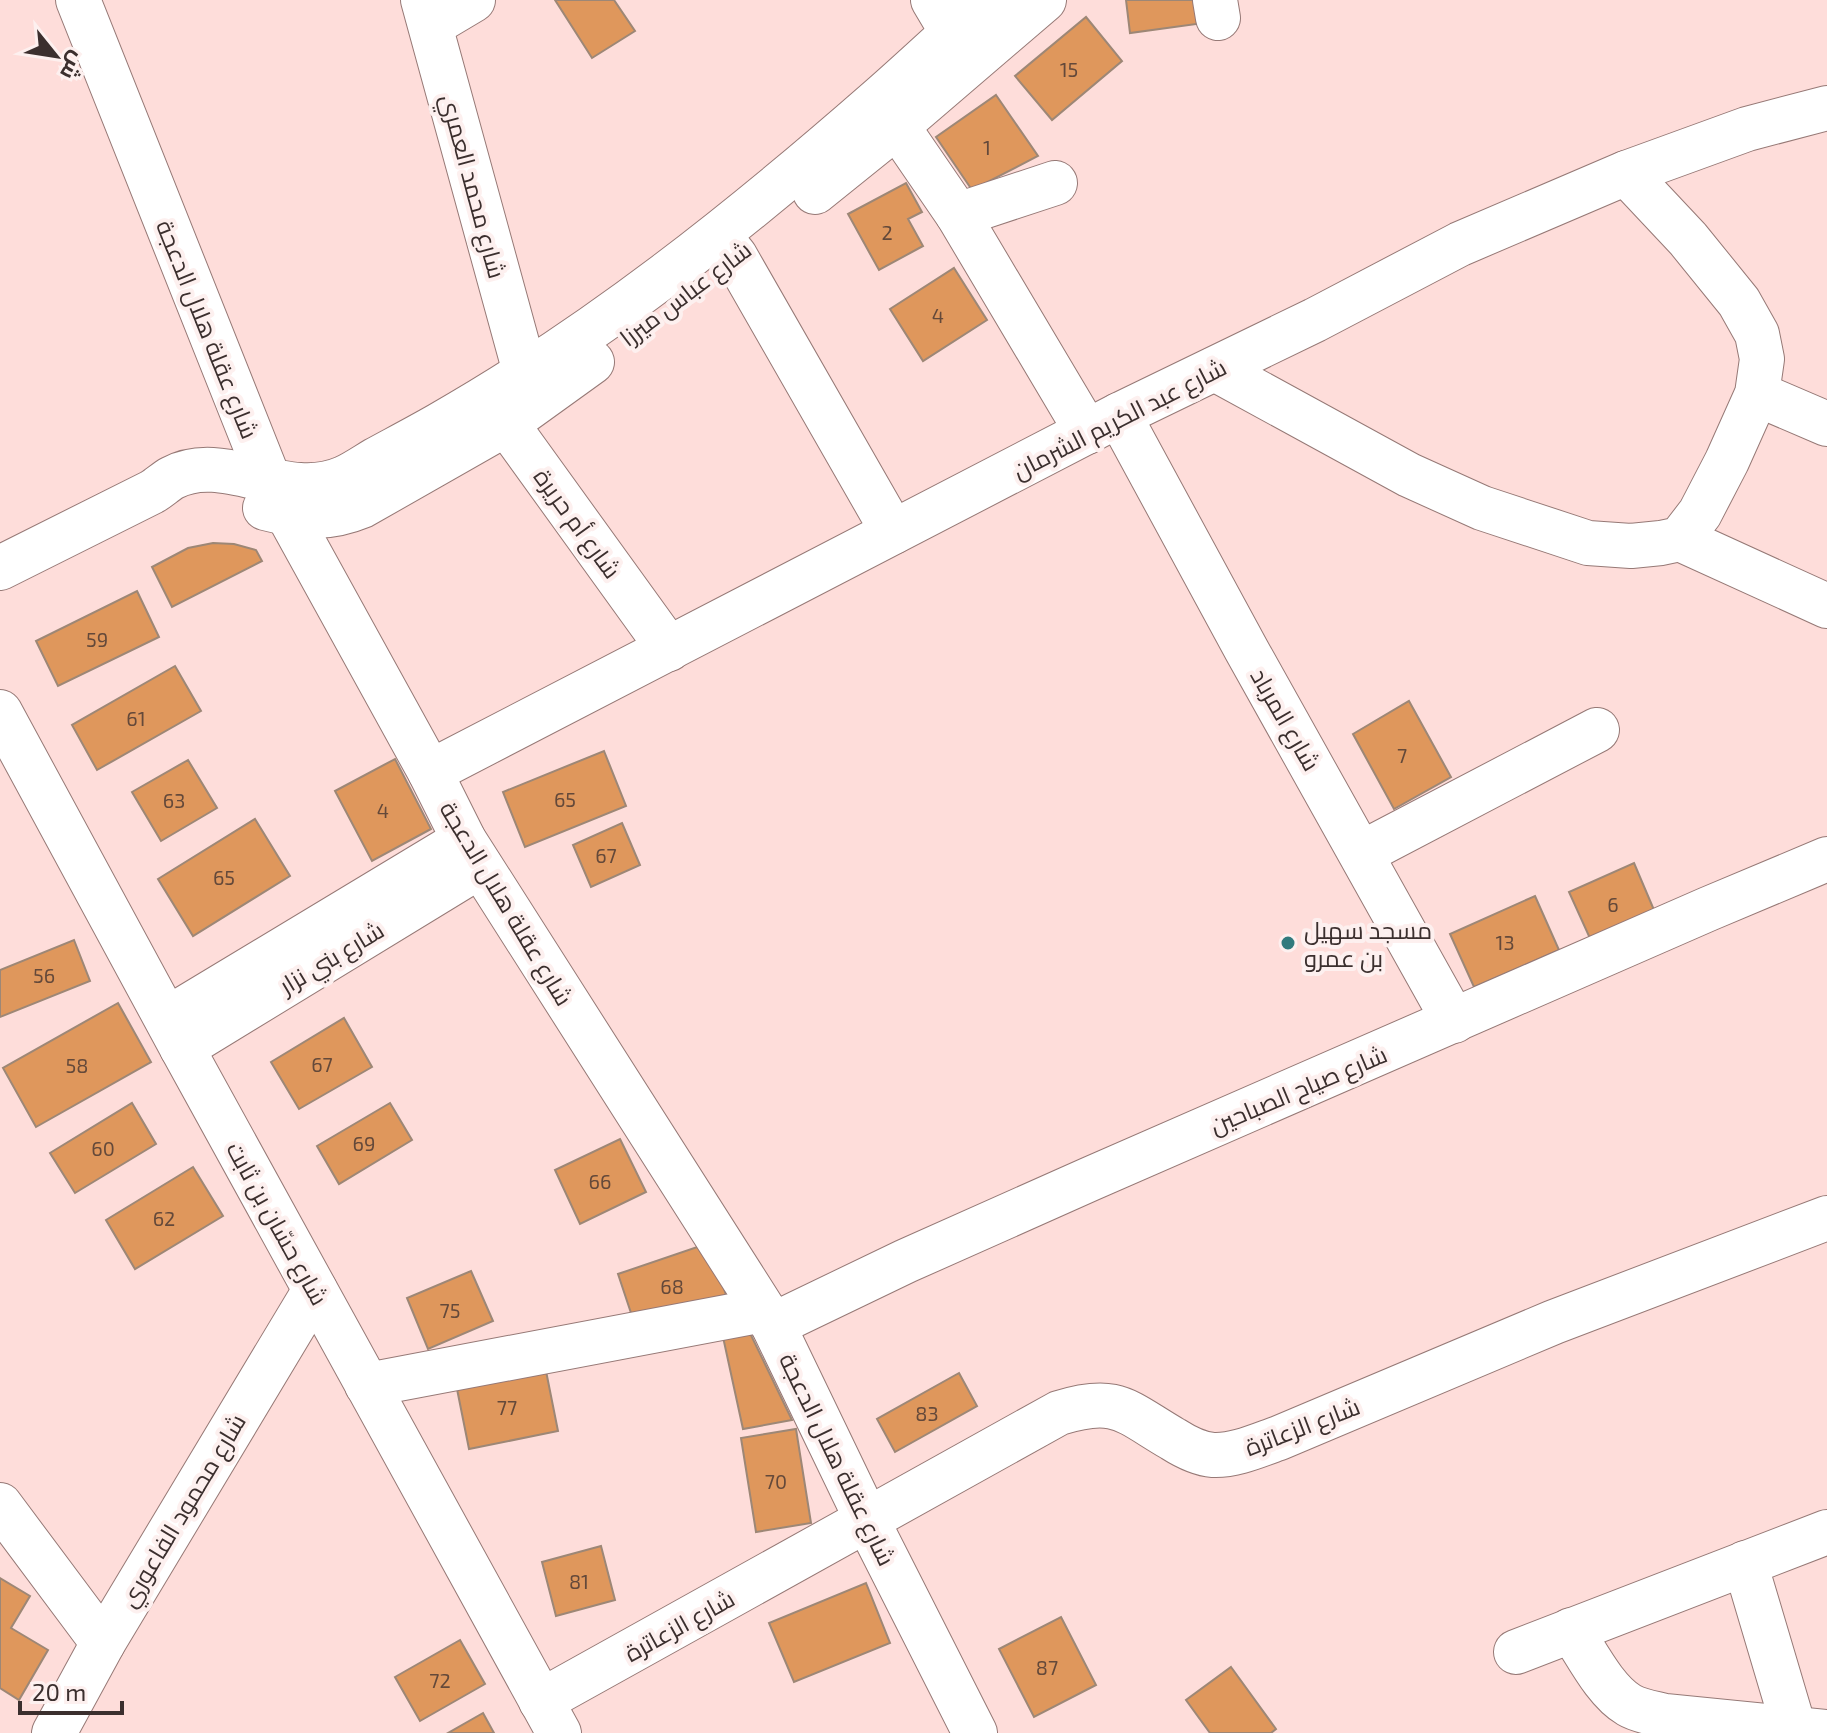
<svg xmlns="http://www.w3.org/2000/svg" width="1827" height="1733" font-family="'Exo 2',Cairo,sans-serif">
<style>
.building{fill:#df975c;stroke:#9d8776;stroke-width:2}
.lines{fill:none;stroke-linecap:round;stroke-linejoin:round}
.minor-casing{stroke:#967976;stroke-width:46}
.minor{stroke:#fff;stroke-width:44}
.poi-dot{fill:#317a7d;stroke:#fdf0ef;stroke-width:3}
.labels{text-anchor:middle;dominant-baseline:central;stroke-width:8;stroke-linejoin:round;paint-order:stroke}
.number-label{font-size:20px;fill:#64493a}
.street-label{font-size:24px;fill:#3b2f2e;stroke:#fdf0ef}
.poi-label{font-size:24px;fill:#3b2f2e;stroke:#fdf0ef;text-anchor:start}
</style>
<rect width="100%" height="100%" fill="#feddda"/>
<g class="building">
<polygon points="555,0 614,0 635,31 592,58"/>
<polygon points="1126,0 1201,0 1204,23 1130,33"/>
<polygon points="1086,17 1122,61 1052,120 1015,76"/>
<polygon points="996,95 1038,156 972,190 936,137"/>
<polygon points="906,183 922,212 908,219 923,246 879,270 848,214"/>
<polygon points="954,268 987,320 923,361 890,309"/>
<polygon points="213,543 234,544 256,550 262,561 172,607 152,567 188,548"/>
<polygon points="137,591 159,637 58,686 36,641"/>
<polygon points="175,666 201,711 97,770 72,725"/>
<polygon points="1409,701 1451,777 1394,809 1353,734"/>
<polygon points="604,751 626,806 525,847 503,792"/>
<polygon points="395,759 431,829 372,861 335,791"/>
<polygon points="188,760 217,808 161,841 132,792"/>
<polygon points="255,819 290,876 193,936 158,879"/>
<polygon points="622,823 640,865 591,887 573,845"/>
<polygon points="1634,863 1657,917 1593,945 1569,892"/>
<polygon points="1535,896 1559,950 1474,987 1450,934"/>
<polygon points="74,940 90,981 0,1017 0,970"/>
<polygon points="118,1003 151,1062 36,1127 3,1068"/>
<polygon points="344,1018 372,1067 299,1109 271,1062"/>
<polygon points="132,1103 156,1144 75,1193 50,1153"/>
<polygon points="390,1103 412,1140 339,1184 317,1146"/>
<polygon points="620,1139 646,1192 580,1224 555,1170"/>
<polygon points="193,1167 223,1216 135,1269 106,1220"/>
<polygon points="709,1243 727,1298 636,1328 618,1274"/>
<polygon points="471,1271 493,1321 428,1349 407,1298"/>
<polygon points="749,1331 792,1420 743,1429 723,1337"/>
<polygon points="545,1366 558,1431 469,1449 456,1384"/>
<polygon points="959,1373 977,1406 895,1452 877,1419"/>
<polygon points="796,1429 811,1523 756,1532 741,1438"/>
<polygon points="601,1546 615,1600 556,1616 542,1562"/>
<polygon points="0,1578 30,1596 11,1628 48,1650 19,1700 0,1688"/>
<polygon points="866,1583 890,1643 794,1682 769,1623"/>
<polygon points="1061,1617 1096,1685 1034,1717 999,1649"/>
<polygon points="460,1640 485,1684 420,1721 395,1677"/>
<polygon points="1231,1667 1276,1729 1271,1733 1210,1733 1186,1700"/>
<polygon points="483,1713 494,1733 448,1733"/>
</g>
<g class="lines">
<defs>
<g id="minor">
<polyline points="78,0 269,480 430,772 464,840 773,1325 867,1520 975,1733"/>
<polyline points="423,0 525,372"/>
<polyline points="933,0 952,32"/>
<polyline points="1215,0 1218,18"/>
<polyline points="431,25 473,0"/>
<polyline points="897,126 958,215 1087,432"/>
<polyline points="815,192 897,126 1044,0"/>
<polyline points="958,215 1055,183"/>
<polyline points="718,235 735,256 893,532"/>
<polyline points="1215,369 1409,475 1482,508 1588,543 1631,546 1661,543 1680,539 1700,513 1727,461 1757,394 1762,359 1757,334 1739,302 1688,239 1626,173"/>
<polyline points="1757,394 1827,424"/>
<polyline points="490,401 669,649"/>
<polyline points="1119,415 1246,649 1454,1021"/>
<path d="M265,508C302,517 326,521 362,506L506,424L592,362"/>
<polyline points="1680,539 1827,606"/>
<path d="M0,568L152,492C159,488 165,482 172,478C224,450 285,504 344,478C355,473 365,466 375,460C397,448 418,437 439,425C597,335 740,221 877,101C915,68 951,33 990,0"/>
<polyline points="0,712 182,1048 559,1733"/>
<polyline points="430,772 1119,415 1315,320 1460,244 1626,173 1747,129 1827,108"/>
<polyline points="1362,853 1597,730"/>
<polyline points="167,1019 464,840"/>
<polyline points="182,1048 480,866"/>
<polyline points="773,1325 906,1261 1090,1179 1708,909 1827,859"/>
<polyline points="367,1385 763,1310"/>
<polyline points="0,1505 103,1643"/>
<polyline points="1745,1563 1794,1728"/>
<path d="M1571,1630C1587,1654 1605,1691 1629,1705C1639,1711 1653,1713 1665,1716L1827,1732"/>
<polyline points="1516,1652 1827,1532"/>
<path d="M541,1701L1059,1413C1117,1395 1125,1411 1173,1439C1184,1446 1200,1454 1213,1455C1235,1456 1259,1445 1279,1438L1554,1322L1827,1218"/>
<polyline points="54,1733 103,1643 315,1290"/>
</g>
</defs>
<use href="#minor" class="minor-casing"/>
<use href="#minor" class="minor"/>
</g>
<circle class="poi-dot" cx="1288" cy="943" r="8"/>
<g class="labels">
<g class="number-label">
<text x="1069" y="69">15</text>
<text x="987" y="147">1</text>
<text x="887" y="232">2</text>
<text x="938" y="315">4</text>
<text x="97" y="639">59</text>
<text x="136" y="718">61</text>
<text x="1402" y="755">7</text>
<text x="565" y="799">65</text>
<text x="174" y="800">63</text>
<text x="383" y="810">4</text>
<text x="606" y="855">67</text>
<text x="224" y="877">65</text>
<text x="1613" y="904">6</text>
<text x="1505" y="942">13</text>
<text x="44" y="975">56</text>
<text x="322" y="1064">67</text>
<text x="77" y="1065">58</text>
<text x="364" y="1143">69</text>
<text x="103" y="1148">60</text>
<text x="600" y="1181">66</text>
<text x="164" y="1218">62</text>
<text x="672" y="1286">68</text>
<text x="450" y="1310">75</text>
<text x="507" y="1407">77</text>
<text x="927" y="1413">83</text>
<text x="776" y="1481">70</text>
<text x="579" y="1581">81</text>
<text x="1047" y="1667">87</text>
<text x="440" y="1680">72</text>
</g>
<g class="street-label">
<text transform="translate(474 186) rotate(75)">شارع محمد العمري</text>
<text transform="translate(685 293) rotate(-37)">شارع عباس ميرزا</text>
<text transform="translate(208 329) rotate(68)">شارع عقلة هلال الدعجة</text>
<text transform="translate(1119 418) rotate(-27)">شارع عبد الكريم الشرمان</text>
<text transform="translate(578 523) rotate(54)">شارع أم حريرة</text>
<text transform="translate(1286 719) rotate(60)">شارع المرباد</text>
<text transform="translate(507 903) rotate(59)">شارع عقلة هلال الدعجة</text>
<text transform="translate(331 957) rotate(-31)">شارع بني نزار</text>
<text transform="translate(1298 1089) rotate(-23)">شارع صياح الصباحين</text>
<text transform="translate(278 1223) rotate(61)">شارع حسّان بن ثابت</text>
<text transform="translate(1302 1426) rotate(-21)">شارع الزعاترة</text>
<text transform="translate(838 1459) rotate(64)">شارع عقلة هلال الدعجة</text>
<text transform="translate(182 1510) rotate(-59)">شارع محمود الفاعوري</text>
<text transform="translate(679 1625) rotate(-29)">شارع الزعاترة</text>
</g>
<g class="poi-label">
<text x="1304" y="929">مسجد سهيل<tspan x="1304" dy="28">بن عمرو</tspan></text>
</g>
</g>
<g transform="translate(56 56) rotate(120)" stroke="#fdf0ef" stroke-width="6" paint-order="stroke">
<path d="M0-6L14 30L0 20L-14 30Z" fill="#3b2f2e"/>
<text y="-12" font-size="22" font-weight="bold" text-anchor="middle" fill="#3b2f2e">ش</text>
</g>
<path d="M20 1701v12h102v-12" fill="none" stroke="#3b2f2e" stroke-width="4"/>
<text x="32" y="1701" font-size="24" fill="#3b2f2e" stroke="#fdf0ef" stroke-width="6" paint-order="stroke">20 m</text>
</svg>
